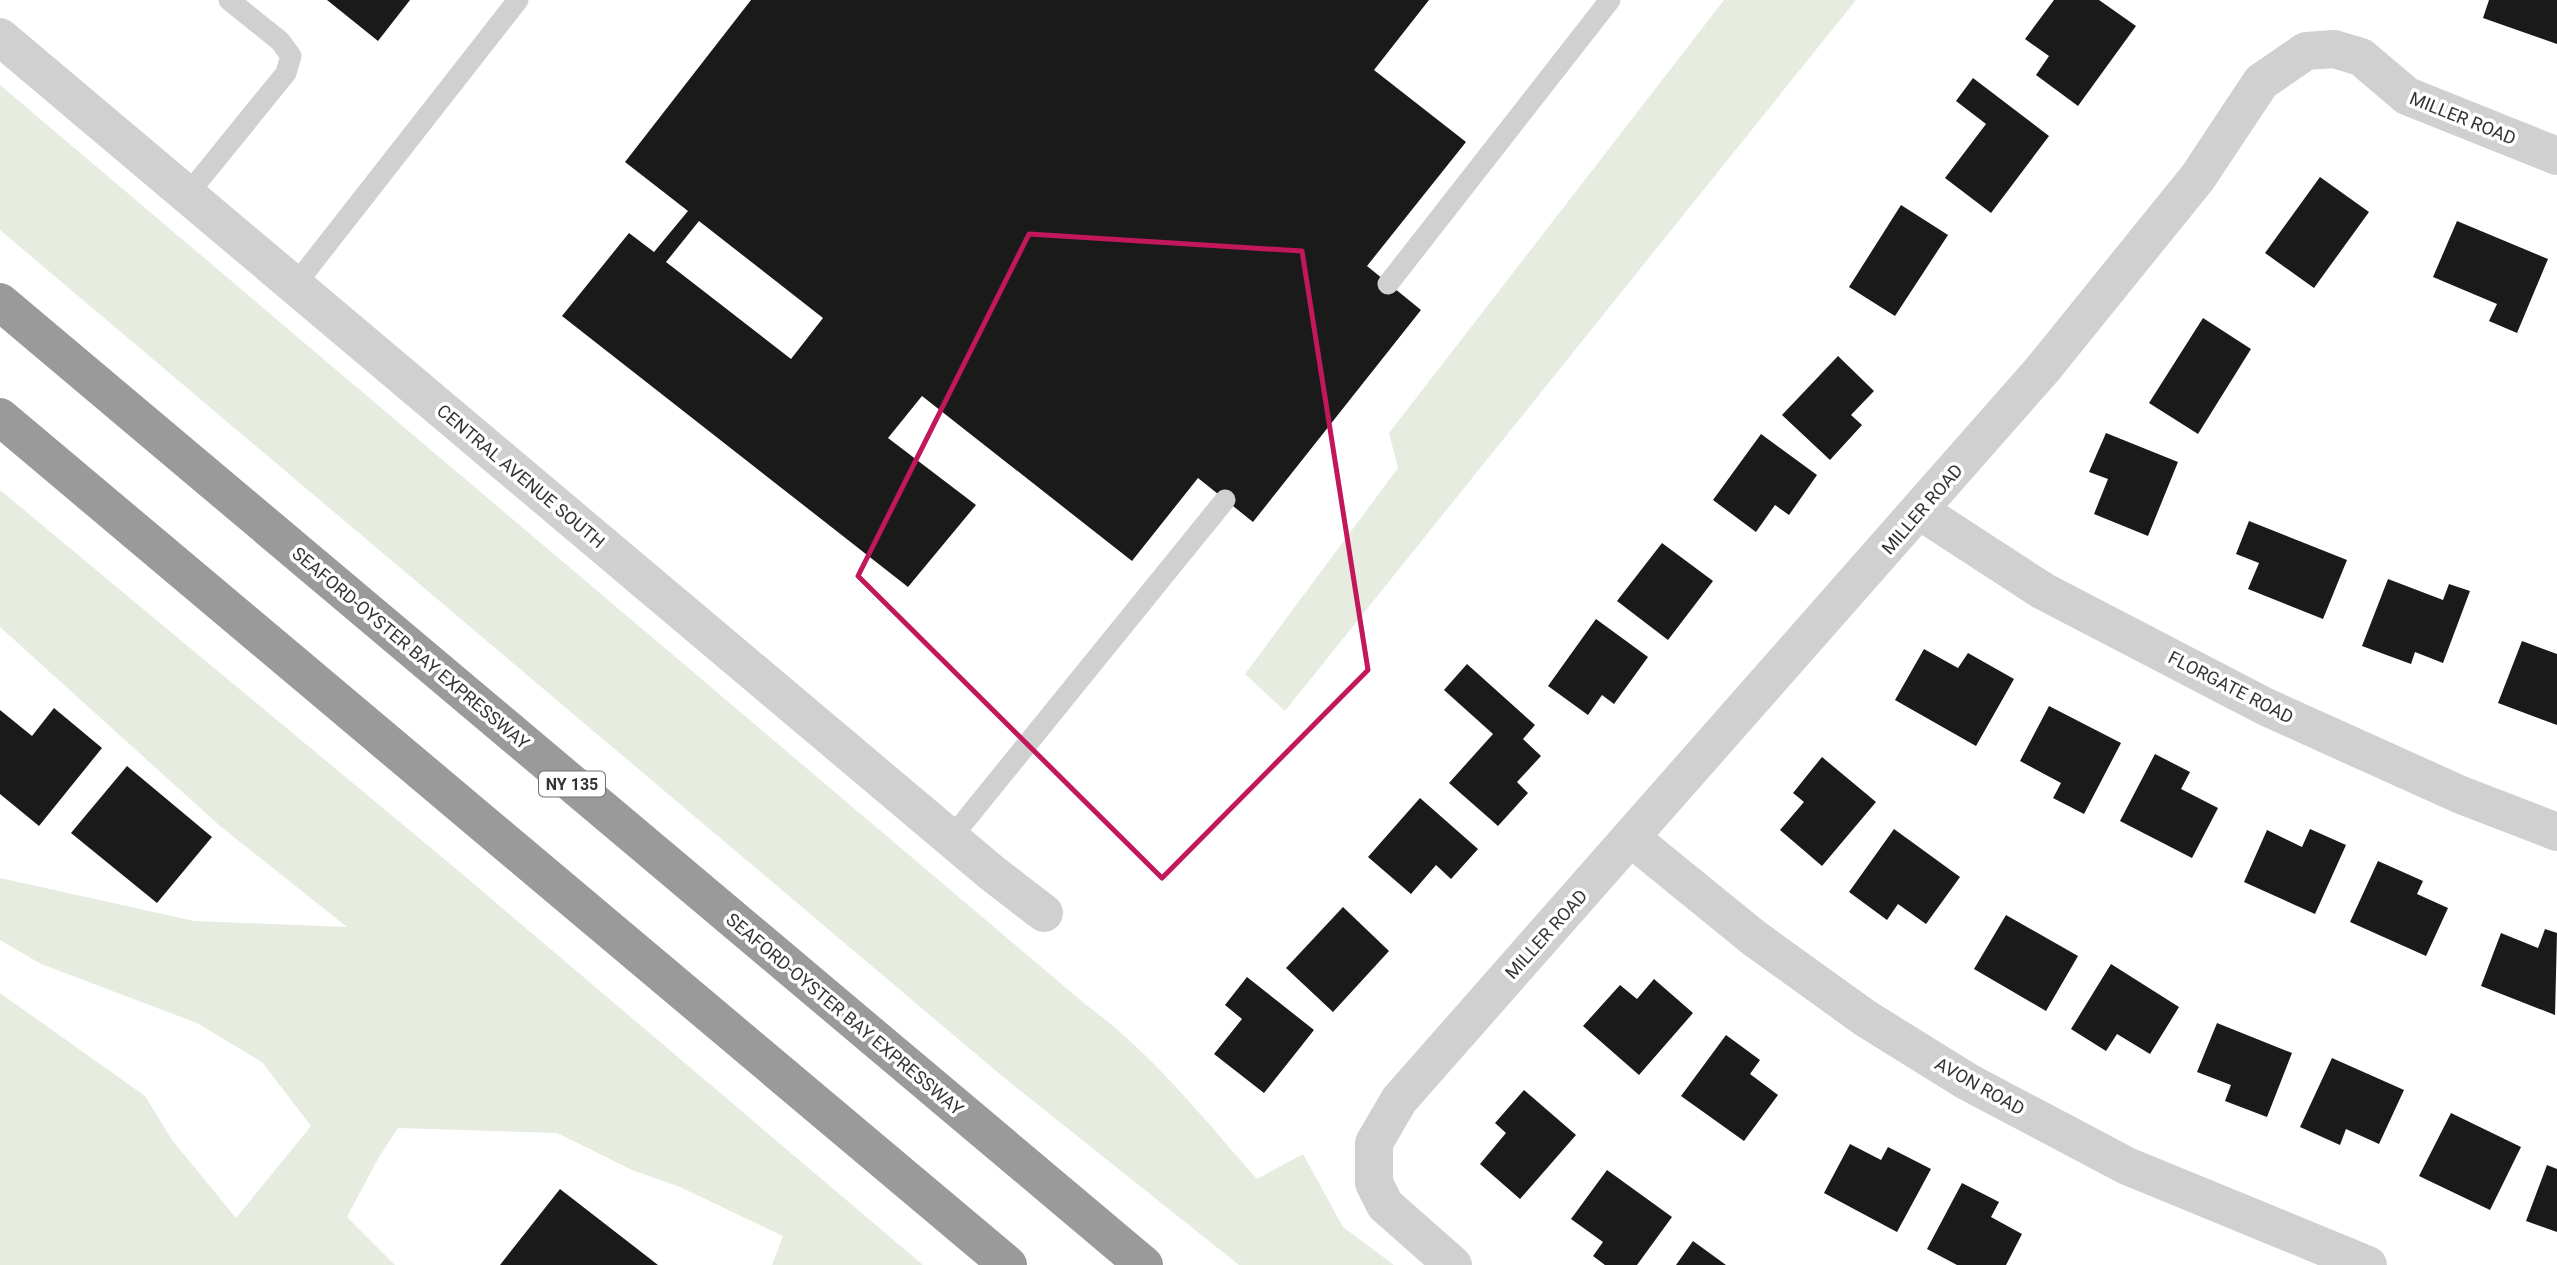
<svg xmlns="http://www.w3.org/2000/svg" width="2557" height="1265" font-family="Roboto,sans-serif">
<style>
.green{fill:#e6ecdf}
.building{fill:#1a1a1a;fill-rule:evenodd}
.lines{fill:none;stroke-linecap:round;stroke-linejoin:round}
.service{stroke:#d0d0d0;stroke-width:21}
.minor{stroke:#d0d0d0;stroke-width:38}
.motorway{stroke:#9a9a9a;stroke-width:38}
.marked{fill:none;stroke:#c2185b;stroke-width:5;stroke-linejoin:round}
.labels{text-anchor:middle;dominant-baseline:central;stroke-width:7;stroke-linejoin:round;paint-order:stroke}
.shield{fill:#fff;stroke:#707070;stroke-width:2}
.shield-label{font-size:16px;font-weight:bold;fill:#333}
.street-label{font-size:18px;fill:#333;stroke:#fff}
</style>
<rect width="100%" height="100%" fill="#fff"/>
<g class="green">
<polygon points="1724,0 1856,0 1285,711 1245,674 1398,468 1389,433"/>
<path d="M0,85L1085,1004C1152,1053 1203,1118 1257,1179L1303,1154L1343,1227L1394,1265H1239L1002,1076L0,230Z"/>
<polygon points="0,490 455,868 923,1265 772,1265 783,1236 680,1187 632,1170 557,1133 398,1128 379,1157 347,1217 395,1265 0,1265 0,993 145,1096 172,1140 236,1218 311,1126 262,1062 197,1023 41,964 0,940 0,878 194,921 347,927 220,826 0,627"/>
</g>
<g class="building">
<polygon points="327,0 410,0 378,41"/>
<path d="M751,0H1429L1374,70L1466,142L1367,266L1421,310L1253,522L1198,478L1132,561L922,396L888,438L976,505L908,587L562,316L629,233L654,252L688,211L625,162ZM699,221L823,318L791,359L666,262Z"/>
<polygon points="2054,0 2099,0 2136,26 2078,106 2036,75 2049,56 2025,39"/>
<polygon points="2489,0 2557,0 2557,44 2483,18"/>
<polygon points="1973,78 2049,136 1991,213 1945,178 1986,124 1956,101"/>
<polygon points="2320,177 2369,212 2314,288 2265,253"/>
<polygon points="1901,205 1948,235 1895,316 1849,287"/>
<polygon points="2457,221 2548,259 2517,333 2489,321 2497,304 2433,277"/>
<polygon points="2203,318 2251,349 2198,434 2149,403"/>
<polygon points="1838,356 1874,391 1851,415 1862,425 1830,460 1782,415"/>
<polygon points="2106,433 2178,462 2148,536 2094,514 2108,479 2089,472"/>
<polygon points="1761,434 1817,475 1789,515 1775,505 1756,532 1713,500"/>
<polygon points="2249,521 2347,560 2323,619 2248,589 2259,563 2236,554"/>
<polygon points="1662,543 1713,581 1668,640 1617,601"/>
<polygon points="2388,579 2443,600 2449,584 2470,591 2443,663 2415,652 2411,664 2362,646"/>
<polygon points="1596,619 1648,657 1614,704 1602,695 1588,715 1548,686"/>
<polygon points="2522,641 2557,654 2557,725 2498,703"/>
<polygon points="1924,649 1958,668 1968,653 2014,679 1976,746 1895,700"/>
<polygon points="1467,664 1535,725 1523,739 1541,756 1517,782 1528,793 1498,826 1449,783 1493,734 1444,690"/>
<polygon points="2049,706 2121,743 2084,814 2053,798 2061,783 2020,761"/>
<polygon points="54,708 102,748 39,826 0,794 0,710 32,736"/>
<polygon points="2155,754 2190,772 2181,789 2218,808 2192,858 2120,821"/>
<polygon points="1822,757 1876,802 1822,866 1780,830 1804,802 1793,793"/>
<polygon points="127,766 212,837 157,903 71,833"/>
<polygon points="1420,798 1478,849 1451,879 1436,865 1411,894 1368,857"/>
<polygon points="1894,829 1960,877 1926,924 1898,904 1887,920 1849,892"/>
<polygon points="2310,829 2346,845 2315,914 2244,882 2267,830 2302,847"/>
<polygon points="2378,861 2423,881 2417,894 2448,908 2426,956 2350,922"/>
<polygon points="1343,907 1389,951 1333,1012 1286,968"/>
<polygon points="2006,915 2078,956 2046,1011 1974,969"/>
<polygon points="2545,929 2557,933 2555,1015 2481,986 2501,933 2538,948"/>
<polygon points="2111,964 2179,1007 2150,1054 2117,1034 2106,1051 2071,1029"/>
<polygon points="1247,977 1314,1030 1264,1093 1214,1054 1242,1019 1225,1005"/>
<polygon points="1654,979 1693,1013 1639,1075 1583,1026 1620,985 1637,999"/>
<polygon points="2217,1023 2292,1053 2267,1117 2225,1101 2231,1085 2197,1072"/>
<polygon points="1726,1035 1760,1060 1750,1074 1778,1095 1744,1141 1681,1096"/>
<polygon points="2332,1058 2404,1090 2379,1144 2346,1129 2340,1145 2300,1127"/>
<polygon points="1524,1090 1576,1135 1520,1199 1480,1164 1506,1133 1495,1123"/>
<polygon points="2451,1113 2521,1147 2490,1210 2419,1176"/>
<polygon points="1850,1144 1881,1160 1888,1147 1931,1169 1897,1232 1824,1193"/>
<polygon points="2547,1165 2557,1169 2557,1232 2526,1221"/>
<polygon points="1607,1170 1672,1217 1637,1265 1605,1265 1593,1256 1603,1242 1571,1219"/>
<polygon points="1962,1183 1999,1202 1991,1217 2022,1234 2006,1265 1957,1265 1927,1249"/>
<polygon points="560,1189 658,1265 500,1265"/>
<polygon points="1693,1241 1726,1265 1676,1265"/>
</g>
<g class="lines">
<g class="service">
<polyline points="187,195 286,73 291,56 280,41 229,0"/>
<polyline points="1388,284 1610,0"/>
<polyline points="295,285 518,0"/>
<polyline points="951,838 1225,500"/>
</g>
<g class="minor">
<polyline points="0,37 992,873 1044,913"/>
<polyline points="1920,511 2043,591 2266,707 2461,795 2557,832"/>
<polyline points="1631,838 1754,938 1865,1018 1968,1082 2127,1166 2368,1265"/>
<polyline points="1453,1265 1385,1205 1374,1183 1374,1143 1399,1100 2042,370 2198,177 2261,82 2306,51 2334,49 2361,57 2407,96 2557,156"/>
</g>
<g class="motorway">
<polyline points="0,302 1144,1265"/>
<polyline points="0,417 1008,1265"/>
</g>
</g>
<path class="marked" d="M1029,234L1302,251L1368,670L1162,878L858,576Z"/>
<g class="labels">
<rect class="shield" x="539" y="771.5" width="66" height="25" rx="5"/>
<g class="shield-label">
<text x="572" y="784">NY 135</text>
</g>
<g class="street-label">
<text transform="translate(2463 118) rotate(22)">MILLER ROAD</text>
<text transform="translate(521 476) rotate(40)">CENTRAL AVENUE SOUTH</text>
<text transform="translate(1922 509) rotate(-49)">MILLER ROAD</text>
<text transform="translate(411 648) rotate(40)">SEAFORD-OYSTER BAY EXPRESSWAY</text>
<text transform="translate(2231 687) rotate(27)">FLORGATE ROAD</text>
<text transform="translate(1546 934) rotate(-48)">MILLER ROAD</text>
<text transform="translate(845 1014) rotate(40)">SEAFORD-OYSTER BAY EXPRESSWAY</text>
<text transform="translate(1980 1086) rotate(29)">AVON ROAD</text>
</g>
</g>
</svg>
